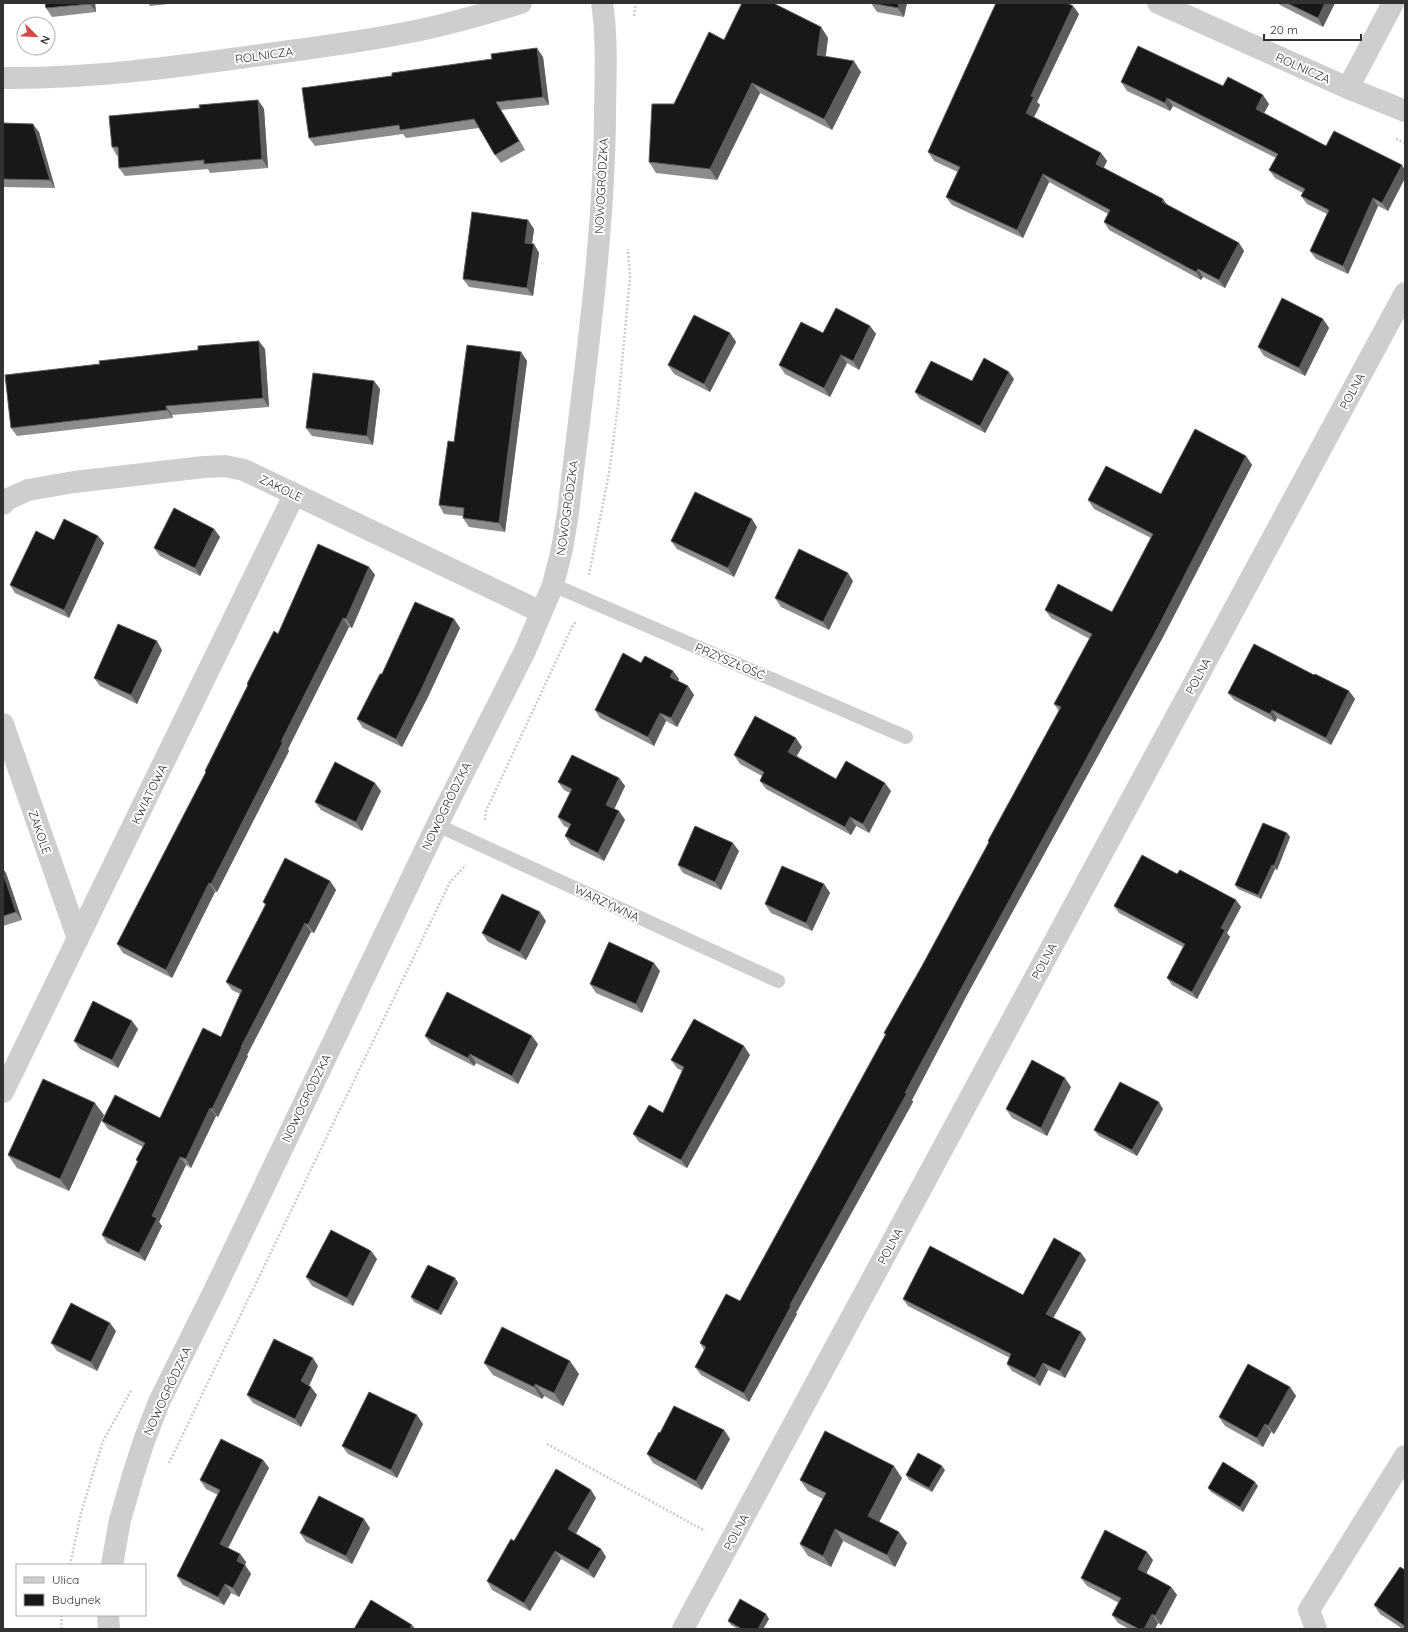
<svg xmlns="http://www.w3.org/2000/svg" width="1408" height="1632" font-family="Quicksand,sans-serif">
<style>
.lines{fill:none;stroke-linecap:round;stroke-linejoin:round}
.path{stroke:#cbcbcb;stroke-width:2.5;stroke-dasharray:2 2;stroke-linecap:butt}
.lane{stroke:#cecece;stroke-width:14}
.street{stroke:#cecece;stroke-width:22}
.wall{fill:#8c8c8c}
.shaded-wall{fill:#5d5d5d}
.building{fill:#181818;stroke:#5d5d5d}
.labels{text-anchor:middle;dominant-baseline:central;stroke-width:4;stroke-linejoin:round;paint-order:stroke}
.street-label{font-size:12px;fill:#313131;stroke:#fff}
</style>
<rect width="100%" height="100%" fill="#fff"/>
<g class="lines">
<g class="path">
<polyline points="634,16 636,3"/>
<polyline points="1396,139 1405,143"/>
<polyline points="589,575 609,473 618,405 630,277 628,249"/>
<polyline points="485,820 486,811 573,625 576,622"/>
<polyline points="547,1444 705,1531"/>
<polyline points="169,1463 450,882 466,865"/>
<polyline points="70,1565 81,1513 103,1441 132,1389"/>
<polyline points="61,1629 62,1615"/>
</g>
<g class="lane">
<polyline points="553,585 906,737"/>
<polyline points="437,825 778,981"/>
</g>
<g class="street">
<polyline points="1158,3 1348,88 1405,111"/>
<path d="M3,78C89,79 176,67 261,55C311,48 361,42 410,32C448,25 484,14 521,3"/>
<polyline points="1348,88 1393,3"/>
<polyline points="3,504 8,499 28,490 74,482 204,467 225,466 244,470 541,612"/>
<polyline points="3,724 78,939"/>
<polyline points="3,1092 294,495"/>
<path d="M112,1565L120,1520L133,1475L144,1441L159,1402L216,1287L437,825L525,651L553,585L562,549L568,513C583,383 603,252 605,121C605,82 608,42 602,3"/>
<polyline points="108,1615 109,1629"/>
<polyline points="683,1629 1405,293"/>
<polyline points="1316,1629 1309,1610 1405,1456"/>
</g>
</g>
<g class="wall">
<polygon points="95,3 96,12 52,17 46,8"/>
<polygon points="148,3 178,3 150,6"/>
<polygon points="871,3 907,3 904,17 877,12"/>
<polygon points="1278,3 1335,3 1323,27 1280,5"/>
<polygon points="1073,6 1079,14 1037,102 1040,105 1034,117 1101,153 1107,161 1104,168 1168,206 1239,243 1244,251 1225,288 1203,277 1201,280 1109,230 1104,222 1108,214 1049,182 1023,238 952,205 946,197 958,172 934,161 928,152"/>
<polygon points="821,27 828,38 826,56 861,72 832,130 760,93 717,180 656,173 649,162 724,40"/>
<polygon points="543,57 549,105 501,110 525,150 501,163 495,155 479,128 406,138 403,134 315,146 309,138"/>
<polygon points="1121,82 1223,86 1269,104 1264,113 1326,146 1405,170 1405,178 1388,211 1378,206 1348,274 1316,259 1310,251 1327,214 1307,204 1301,196 1303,193 1275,178 1269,170 1276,158 1173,106 1170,111 1127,91"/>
<polygon points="258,100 264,109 268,168 210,173 208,169 125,176 119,168 118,156 117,156 112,147 200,108"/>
<polygon points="3,123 39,132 55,188 3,187"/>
<polygon points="528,220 534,229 532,244 534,244 539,253 533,296 469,287 463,279"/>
<polygon points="1323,319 1329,328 1305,376 1264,356 1258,347"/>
<polygon points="870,326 876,334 859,370 847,363 830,397 785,374 779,365 823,333"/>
<polygon points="730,333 736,342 710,392 674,374 668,365"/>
<polygon points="265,349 269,407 172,415 173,418 17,436 11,428"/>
<polygon points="521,352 527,361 505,532 469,527 463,518 463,516 444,514 439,505 454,442"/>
<polygon points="1014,379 985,433 920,399 915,392 972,381"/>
<polygon points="374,381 380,389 373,445 312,436 306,428"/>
<polygon points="1246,456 1252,465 1163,637 967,995 912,1100 913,1102 796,1313 797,1314 749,1402 701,1375 695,1367 704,1350 700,1343 740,1301 885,1035 884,1033 922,966 989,843 988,841 1059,711 1054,704 1090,639 1051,618 1045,610 1112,612 1151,538 1094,509 1088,500 1161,494"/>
<polygon points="757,527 734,577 677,549 671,541"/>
<polygon points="214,529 220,537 200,576 160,556 154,548"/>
<polygon points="98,536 104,543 69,618 15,593 10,585"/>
<polygon points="369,567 375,575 352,628 349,627 288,749 289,751 217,892 215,892 172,978 123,953 117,944 206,773 205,771 248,686 247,684 278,634"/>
<polygon points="853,581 829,630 781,607 775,598"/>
<polygon points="454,619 460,628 427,699 402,747 363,728 357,719 382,674"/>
<polygon points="162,650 137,704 100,686 94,678"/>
<polygon points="641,663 673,671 679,679 678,681 688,686 694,695 677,727 666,721 654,746 600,718 595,710"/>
<polygon points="1314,675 1349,691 1355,699 1331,745 1277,718 1275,722 1234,700 1228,693"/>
<polygon points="802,747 797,756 836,779 891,791 869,833 856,826 851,835 766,789 760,781 762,776 740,764 734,755"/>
<polygon points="619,778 625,786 614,809 619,811 625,820 604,861 571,845 565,836 569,828 564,826 558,817 570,793 564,790 558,782"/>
<polygon points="381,791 362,831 321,810 315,802"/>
<polygon points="1287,833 1290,837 1277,870 1275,869 1261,899 1238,889 1235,885"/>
<polygon points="739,851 721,890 683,873 678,865"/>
<polygon points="3,869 6,873 22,920 3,926"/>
<polygon points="1177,874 1236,900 1241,907 1227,933 1230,937 1197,999 1172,985 1167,978 1183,947 1119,913 1114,906"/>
<polygon points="330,881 336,890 314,933 311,932 247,1055 248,1056 218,1117 216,1116 191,1168 186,1165 159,1222 162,1226 145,1261 107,1243 102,1235 138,1162 136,1160 143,1147 108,1129 102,1121 160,1118 221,1037 240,994 232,990 226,982 265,905 263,902"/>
<polygon points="824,884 830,893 812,931 771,913 765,904"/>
<polygon points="546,921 526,960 488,942 482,933"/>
<polygon points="660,971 642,1013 596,993 590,984"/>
<polygon points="138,1029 118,1068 80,1049 74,1041"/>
<polygon points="425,1036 538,1044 518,1084 476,1063 474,1066 431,1044"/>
<polygon points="750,1055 687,1168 639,1142 633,1134 663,1113 682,1071 677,1068 671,1060"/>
<polygon points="1071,1087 1047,1136 1012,1118 1006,1109"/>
<polygon points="1163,1109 1137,1156 1099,1136 1094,1130"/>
<polygon points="104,1115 69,1191 17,1168 8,1155"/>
<polygon points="371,1251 377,1259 353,1306 312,1286 306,1277"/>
<polygon points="1081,1253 1086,1260 1053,1318 1086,1339 1065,1378 1048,1370 1040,1386 1012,1371 1007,1364 1010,1358 908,1306 903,1299 1023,1295"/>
<polygon points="455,1278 458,1283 441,1315 414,1302 411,1297"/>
<polygon points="116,1331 97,1371 57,1351 51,1343"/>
<polygon points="484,1363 579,1374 563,1406 544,1396 542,1399 493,1375"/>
<polygon points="318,1366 309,1386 317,1395 301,1427 253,1403 247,1395"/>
<polygon points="1290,1387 1296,1396 1274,1434 1271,1432 1263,1447 1225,1426 1219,1417"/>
<polygon points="423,1424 397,1478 348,1454 342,1446"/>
<polygon points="724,1430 730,1439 702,1490 653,1463 647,1454 660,1433"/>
<polygon points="263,1460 269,1468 228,1548 240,1554 246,1562 245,1565 251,1574 239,1597 231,1593 224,1605 183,1585 177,1576 218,1495 206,1489 200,1480"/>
<polygon points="945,1470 932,1492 909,1480 906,1475"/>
<polygon points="902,1478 879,1522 907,1543 895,1567 843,1541 831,1567 808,1556 800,1544 823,1499 808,1491 800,1480"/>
<polygon points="1258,1486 1243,1512 1211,1492 1208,1488"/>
<polygon points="596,1498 576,1534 601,1549 606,1557 594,1578 561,1559 530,1611 492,1590 487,1581 514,1541"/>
<polygon points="370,1528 352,1564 306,1542 300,1533"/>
<polygon points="1153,1560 1146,1574 1171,1587 1177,1595 1161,1625 1158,1623 1155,1629 1129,1629 1118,1623 1112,1615 1119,1603 1087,1586 1081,1578"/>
<polygon points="1405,1570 1405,1629 1403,1629 1380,1614 1374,1605"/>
<polygon points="766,1614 769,1619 763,1629 738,1629 731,1625 728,1621"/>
</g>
<g class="shaded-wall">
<polygon points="90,3 95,3 96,12 90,4"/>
<polygon points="899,3 907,3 904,17 898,8"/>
<polygon points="1325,3 1335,3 1323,27 1318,18"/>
<polygon points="1073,6 1079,14 1037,102 1040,105 1032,121 1026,113 1031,96"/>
<polygon points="821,27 828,38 824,65 817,55"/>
<polygon points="537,48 543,57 549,105 543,97"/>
<polygon points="854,61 861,72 832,130 824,119"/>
<polygon points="752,83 760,93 717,180 710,169"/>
<polygon points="1263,95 1269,104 1262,117 1256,109"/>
<polygon points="1167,98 1173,106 1170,111 1165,103"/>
<polygon points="258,100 264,109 268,168 262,159"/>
<polygon points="496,102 501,110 525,150 519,141"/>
<polygon points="33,124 39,132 55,188 50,180"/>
<polygon points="1101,153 1107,161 1101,172 1096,164"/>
<polygon points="1402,165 1405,170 1405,178 1388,211 1382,203"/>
<polygon points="1043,174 1049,182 1023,238 1017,230"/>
<polygon points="1373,198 1378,206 1348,274 1343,266"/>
<polygon points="1163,199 1169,207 1162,202"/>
<polygon points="528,220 534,229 531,251 525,243"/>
<polygon points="1239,243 1244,251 1225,288 1219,280"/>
<polygon points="534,244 539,253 533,296 527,288"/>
<polygon points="1198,269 1203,277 1201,280 1196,272"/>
<polygon points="1323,319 1329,328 1305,376 1299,368"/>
<polygon points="870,326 876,334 859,370 853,361"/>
<polygon points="730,333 736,342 710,392 704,384"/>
<polygon points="259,341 265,349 269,407 263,398"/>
<polygon points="521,352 527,361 505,532 499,523"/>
<polygon points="841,355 847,363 830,397 824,388"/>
<polygon points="1009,372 1014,379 985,433 980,426"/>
<polygon points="374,381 380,389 373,445 367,436"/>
<polygon points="166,406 172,415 173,418 167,410"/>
<polygon points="1246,456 1252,465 1163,637 967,995 912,1100 913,1102 796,1313 797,1314 749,1402 744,1393 790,1305 905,1093"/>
<polygon points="752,519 757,527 734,577 728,568"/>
<polygon points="214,529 220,537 200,576 195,568"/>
<polygon points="98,536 104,543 69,618 64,610"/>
<polygon points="369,567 375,575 352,628 346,619"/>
<polygon points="848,573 853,581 829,630 823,622"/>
<polygon points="343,618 349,627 288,749 289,751 217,892 211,884"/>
<polygon points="454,619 460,628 427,699 402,747 396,739"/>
<polygon points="157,641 162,650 137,704 131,695"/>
<polygon points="673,671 679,679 676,686 670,677"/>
<polygon points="688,686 694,695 677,727 671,718"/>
<polygon points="1349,691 1355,699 1331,745 1326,738"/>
<polygon points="1272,710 1277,718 1275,722 1270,714"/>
<polygon points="660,713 666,721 654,746 648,737"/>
<polygon points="796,738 802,747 794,760 788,752"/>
<polygon points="619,778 625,786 612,814 606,805"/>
<polygon points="375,783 381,791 362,831 356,822"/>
<polygon points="885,783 891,791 869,833 863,824"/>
<polygon points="619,811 625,820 604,861 598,853"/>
<polygon points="850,817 856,826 851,835 845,827"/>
<polygon points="1287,833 1290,837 1277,870 1274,866"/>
<polygon points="733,843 739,851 721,890 715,882"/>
<polygon points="1272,865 1275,869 1261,899 1258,895"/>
<polygon points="3,869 6,873 22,920 16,912 3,873"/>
<polygon points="330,881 336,890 314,933 308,925"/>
<polygon points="209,883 215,892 172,978 166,970"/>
<polygon points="824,884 830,893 812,931 806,923"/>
<polygon points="1236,900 1241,907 1227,933 1230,937 1197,999 1192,992 1221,928"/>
<polygon points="540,912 546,921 526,960 520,952"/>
<polygon points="305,923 311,932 247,1055 248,1056 218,1117 212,1109 241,1047"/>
<polygon points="654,963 660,971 642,1013 636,1004"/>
<polygon points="132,1021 138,1029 118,1068 112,1060"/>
<polygon points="532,1036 538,1044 518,1084 512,1076"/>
<polygon points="744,1046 750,1055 687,1168 681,1160"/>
<polygon points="470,1054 476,1063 474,1066 468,1058"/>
<polygon points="1065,1078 1071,1087 1047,1136 1041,1128"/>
<polygon points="1159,1102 1163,1109 1137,1156 1132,1150"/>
<polygon points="95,1103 104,1115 69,1191 60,1179"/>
<polygon points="210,1108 216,1116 191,1168 186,1159"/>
<polygon points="180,1157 186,1165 159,1222 162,1226 145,1261 139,1253 152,1216"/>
<polygon points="371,1251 377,1259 353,1306 347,1298"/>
<polygon points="1081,1253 1086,1260 1051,1322 1046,1314"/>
<polygon points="455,1278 458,1283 441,1315 438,1311"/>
<polygon points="110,1323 116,1331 97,1371 91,1362"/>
<polygon points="1081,1332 1086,1339 1065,1378 1060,1371"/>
<polygon points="313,1358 318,1366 307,1390 301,1381"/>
<polygon points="570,1361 579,1374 563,1406 554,1393"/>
<polygon points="1043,1363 1048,1370 1040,1386 1035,1378"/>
<polygon points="535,1384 544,1396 542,1399 534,1387"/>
<polygon points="311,1387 317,1395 301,1427 295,1419"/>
<polygon points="1290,1387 1296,1396 1274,1434 1268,1426"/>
<polygon points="417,1415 423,1424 397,1478 391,1470"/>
<polygon points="1265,1424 1271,1432 1263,1447 1257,1438"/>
<polygon points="724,1430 730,1439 702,1490 696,1481"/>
<polygon points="263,1460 269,1468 226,1552 220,1544"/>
<polygon points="894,1466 902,1478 876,1528 868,1516"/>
<polygon points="942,1466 945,1470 932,1492 929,1488"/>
<polygon points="1255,1482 1258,1486 1243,1512 1240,1507"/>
<polygon points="591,1490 596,1498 574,1537 568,1529"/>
<polygon points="364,1519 370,1528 352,1564 346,1556"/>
<polygon points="835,1529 843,1541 831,1567 823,1556"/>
<polygon points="899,1532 907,1543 895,1567 887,1555"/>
<polygon points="601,1549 606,1557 594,1578 588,1570"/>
<polygon points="555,1551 561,1559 530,1611 524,1603"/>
<polygon points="1147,1552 1153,1560 1144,1578 1138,1569"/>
<polygon points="240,1554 246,1562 243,1570 237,1561"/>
<polygon points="245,1565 251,1574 239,1597 233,1588"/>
<polygon points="225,1584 231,1593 224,1605 218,1597"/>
<polygon points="1171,1587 1177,1595 1161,1625 1155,1616"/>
<polygon points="766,1614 769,1619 763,1629 758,1629"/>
<polygon points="1152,1614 1158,1623 1155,1629 1144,1629"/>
<polygon points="412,1625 415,1629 411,1629 410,1627"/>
</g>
<g class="building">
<polygon points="45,3 90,3 90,4 46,8"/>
<polygon points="742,3 773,3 821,27 817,55 854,61 824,119 752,83 710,169 649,162 652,104 674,104 709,32 724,40"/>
<polygon points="871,3 899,3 898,8"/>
<polygon points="996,3 1067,3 1073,6 1031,96 1034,97 1026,113 1101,153 1096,164 1163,199 1162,202 1239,243 1219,280 1198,269 1196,272 1104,222 1110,210 1043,174 1017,230 946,197 960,167 928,152"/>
<polygon points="1287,3 1325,3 1318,18"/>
<polygon points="1138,46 1223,86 1228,77 1263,95 1256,109 1326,146 1334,131 1402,165 1382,203 1373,198 1343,266 1310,251 1329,210 1301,196 1305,189 1269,170 1278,154 1167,98 1165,103 1121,82"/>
<polygon points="537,48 543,97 496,102 519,141 495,155 474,119 400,130 399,125 309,138 302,88 392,76 392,73 492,59 491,54"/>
<polygon points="258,100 262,159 204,164 204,160 119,168 118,147 112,147 109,116 200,108 199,105"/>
<polygon points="3,123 33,124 50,180 3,179"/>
<polygon points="472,212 528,220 525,243 534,244 527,288 463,279"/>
<polygon points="1282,298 1323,319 1299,368 1258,347"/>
<polygon points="836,308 870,326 853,361 841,355 824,388 779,365 801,322 823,333"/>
<polygon points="694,315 730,333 704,384 668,365"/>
<polygon points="259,341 263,398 166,406 167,410 11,428 5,375 100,364 99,361 198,350 198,346"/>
<polygon points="467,345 521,352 499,523 463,518 464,508 439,505 448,441 454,442"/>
<polygon points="984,358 1009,372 980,426 915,392 931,361 972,381"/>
<polygon points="313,373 374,381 367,436 306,428"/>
<polygon points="1195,429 1246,456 1157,629 962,987 905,1093 907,1093 790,1305 791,1306 744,1393 695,1367 706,1347 700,1343 726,1294 740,1301 886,1034 884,1033 922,966 989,842 988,841 1061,707 1054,704 1092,634 1045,610 1058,584 1112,612 1153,534 1088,500 1106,466 1161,494"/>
<polygon points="695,492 752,519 728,568 671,541"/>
<polygon points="174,508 214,529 195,568 154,548"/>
<polygon points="64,519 98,536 64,610 10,585 36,531 54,540"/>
<polygon points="318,544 369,567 346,619 343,618 281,742 283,742 211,884 209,883 166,970 117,944 206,772 205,771 248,685 247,684 274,631 278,634"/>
<polygon points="799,549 848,573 823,622 775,598"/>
<polygon points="415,602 454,619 421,690 396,739 357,719 380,674 382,674"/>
<polygon points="118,624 157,641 131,695 94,678"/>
<polygon points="1254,644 1314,675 1315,674 1349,691 1326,738 1272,710 1270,714 1228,693"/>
<polygon points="623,653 641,663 645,656 673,671 670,677 688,686 671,718 660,713 648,737 595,710"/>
<polygon points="755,716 796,738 788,752 836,779 846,761 885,783 863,824 850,817 845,827 760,781 764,772 734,755"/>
<polygon points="572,755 619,778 606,805 619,811 598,853 565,836 571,824 558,817 572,789 558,782"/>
<polygon points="335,762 375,783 356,822 315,802"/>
<polygon points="1263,823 1287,833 1274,866 1272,865 1258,895 1235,885"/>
<polygon points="695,826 733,843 715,882 678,865"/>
<polygon points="1142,855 1177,874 1180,870 1236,900 1221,928 1225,930 1192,992 1167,978 1185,944 1114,906"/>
<polygon points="285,858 330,881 308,925 305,923 241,1047 242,1047 212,1109 210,1108 186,1159 180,1157 152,1216 157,1218 139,1253 102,1235 138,1161 136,1160 145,1143 102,1121 115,1095 160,1118 203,1028 221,1037 242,990 226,982 266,904 263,902"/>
<polygon points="782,866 824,884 806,923 765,904"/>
<polygon points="3,873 16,912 3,916"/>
<polygon points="502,894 540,912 520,952 482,933"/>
<polygon points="609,942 654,963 636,1004 590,984"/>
<polygon points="447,992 532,1036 512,1076 470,1054 468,1058 425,1036"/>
<polygon points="93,1001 132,1021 112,1060 74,1041"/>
<polygon points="694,1019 744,1046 681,1160 633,1134 649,1105 663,1113 684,1067 671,1060"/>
<polygon points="1032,1060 1065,1078 1041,1128 1006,1109"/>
<polygon points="43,1079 95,1103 60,1179 8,1155"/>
<polygon points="1120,1082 1159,1102 1132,1150 1094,1130"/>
<polygon points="331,1230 371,1251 347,1298 306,1277"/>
<polygon points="1054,1238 1081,1253 1046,1314 1081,1332 1060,1371 1043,1363 1035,1378 1007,1364 1011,1354 903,1299 930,1246 1023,1295"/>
<polygon points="428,1265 455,1278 438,1311 411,1297"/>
<polygon points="71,1303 110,1323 91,1362 51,1343"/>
<polygon points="502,1327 570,1361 554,1393 535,1384 534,1387 484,1363"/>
<polygon points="274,1339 313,1358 301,1381 311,1387 295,1419 247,1395"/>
<polygon points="1248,1364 1290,1387 1268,1426 1265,1424 1257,1438 1219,1417"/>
<polygon points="369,1392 417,1415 391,1470 342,1446"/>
<polygon points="674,1406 724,1430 696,1481 647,1454 659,1432 660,1433"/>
<polygon points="825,1431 894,1466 868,1516 899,1532 887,1555 835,1529 823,1556 800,1544 826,1493 800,1480"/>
<polygon points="221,1439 263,1460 220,1544 240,1554 237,1561 245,1565 233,1588 225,1584 218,1597 177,1576 220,1490 200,1480"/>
<polygon points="918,1453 942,1466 929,1488 906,1475"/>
<polygon points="1223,1462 1255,1482 1240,1507 1208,1488"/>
<polygon points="556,1469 591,1490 568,1529 601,1549 588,1570 555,1551 524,1603 487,1581 511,1539 514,1541"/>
<polygon points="319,1496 364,1519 346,1556 300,1533"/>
<polygon points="1105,1530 1147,1552 1138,1569 1171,1587 1155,1616 1152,1614 1144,1629 1139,1629 1112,1615 1121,1598 1081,1578"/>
<polygon points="1400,1567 1405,1570 1405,1626 1374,1605"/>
<polygon points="740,1599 766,1614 758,1629 742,1629 728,1621"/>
<polygon points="371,1600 412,1625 410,1627 413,1629 354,1629"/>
</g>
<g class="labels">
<g class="street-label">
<text transform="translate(264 55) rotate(-8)">ROLNICZA</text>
<text transform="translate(1303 68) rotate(24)">ROLNICZA</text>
<text transform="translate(601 186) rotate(-87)">NOWOGRÓDZKA</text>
<text transform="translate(1352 391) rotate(-62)">POLNA</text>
<text transform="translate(281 488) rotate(26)">ZAKOLE</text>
<text transform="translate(567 508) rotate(-82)">NOWOGRÓDZKA</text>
<text transform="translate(730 661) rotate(23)">PRZYSZŁOŚĆ</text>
<text transform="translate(1198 676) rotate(-62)">POLNA</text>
<text transform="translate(149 794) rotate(-64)">KWIATOWA</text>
<text transform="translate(446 806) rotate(-64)">NOWOGRÓDZKA</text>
<text transform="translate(40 832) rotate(71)">ZAKOLE</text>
<text transform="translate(607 903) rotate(25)">WARZYWNA</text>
<text transform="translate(1044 961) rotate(-62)">POLNA</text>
<text transform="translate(306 1098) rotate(-64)">NOWOGRÓDZKA</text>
<text transform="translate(890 1246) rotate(-62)">POLNA</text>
<text transform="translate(167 1391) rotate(-65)">NOWOGRÓDZKA</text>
<text transform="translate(736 1532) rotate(-62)">POLNA</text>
</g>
</g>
<rect width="1408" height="1632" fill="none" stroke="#313131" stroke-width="8"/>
<rect x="16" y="1564" width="130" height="52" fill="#ffffff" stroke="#adadad"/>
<rect x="24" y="1577" width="20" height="6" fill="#cecece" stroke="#adadad"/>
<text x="52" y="1584" font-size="12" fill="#313131">Ulica</text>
<rect x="24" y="1594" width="20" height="12" fill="#181818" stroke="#adadad"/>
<text x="52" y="1604" font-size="12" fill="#313131">Budynek</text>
<g transform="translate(36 36) rotate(114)"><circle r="19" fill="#ffffff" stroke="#adadad"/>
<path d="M0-3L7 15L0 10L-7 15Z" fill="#d54847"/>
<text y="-6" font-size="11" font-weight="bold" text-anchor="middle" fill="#313131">N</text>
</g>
<path d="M1264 34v6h97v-6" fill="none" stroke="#313131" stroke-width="2"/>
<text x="1270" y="34" font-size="12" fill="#313131" stroke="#ffffff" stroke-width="3" paint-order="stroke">20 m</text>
</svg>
